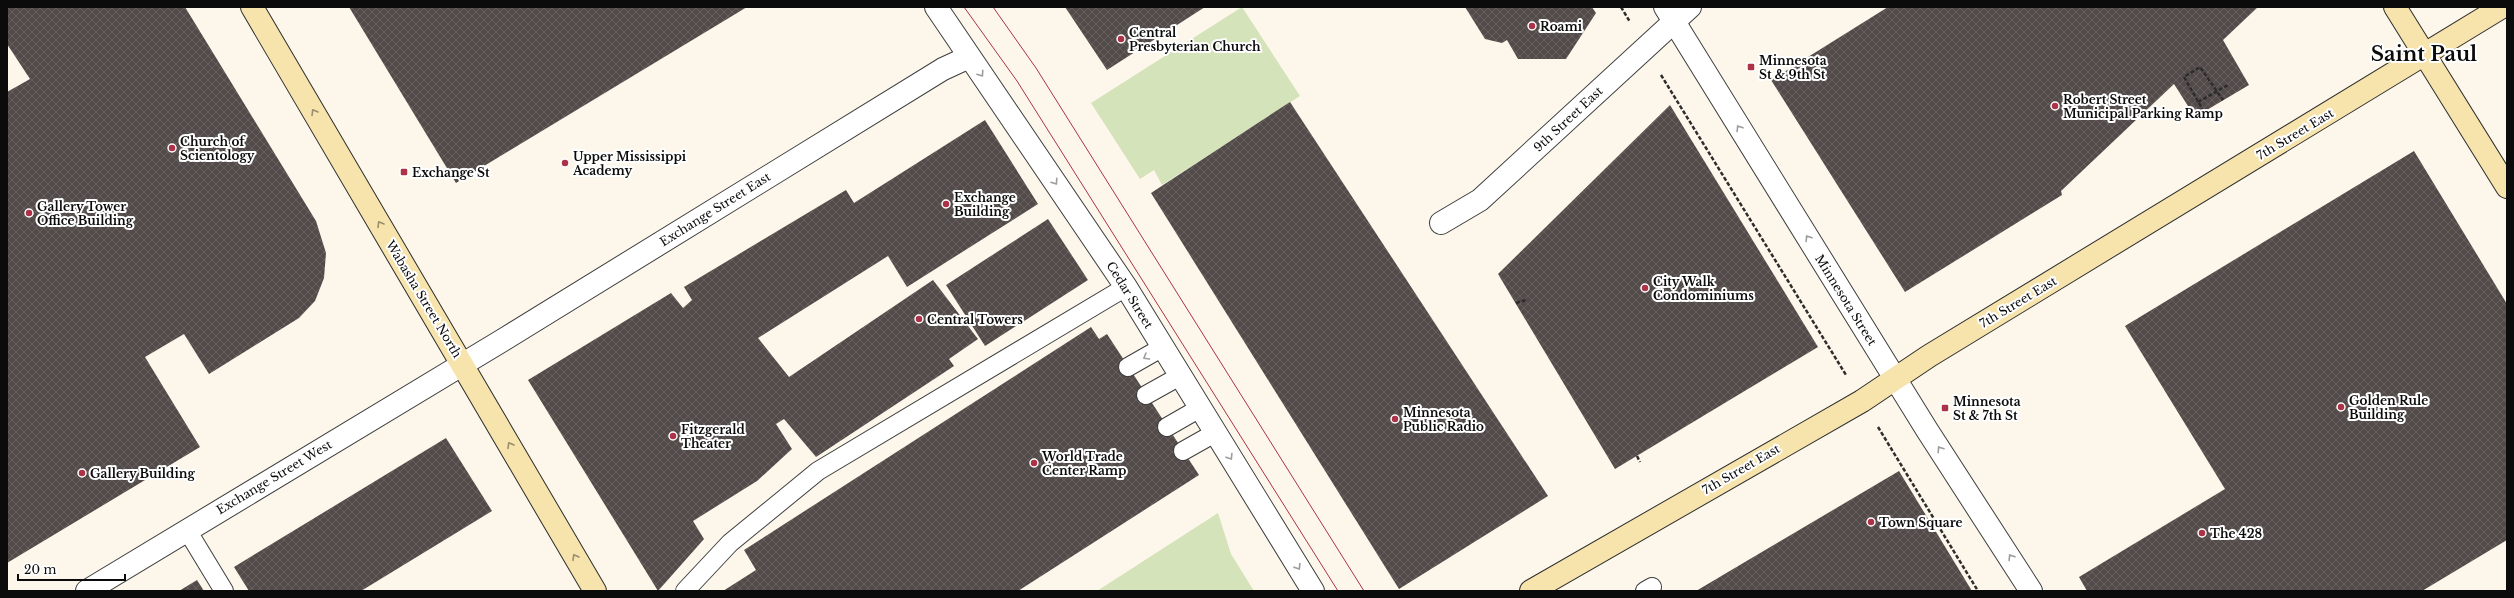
<svg xmlns="http://www.w3.org/2000/svg" width="2514" height="598" font-family="'Libre Baskerville',serif">
<style>
.grass{fill:#d4e3b9}
.building{fill:url(#building-cross-hatch)}
.lines{fill:none;stroke-linecap:round;stroke-linejoin:round}
.lane-casing{stroke:#3e3e3e;stroke-width:20}
.street-casing{stroke:#3e3e3e;stroke-width:24}
.secondary-casing{stroke:#2d2d2d;stroke-width:24}
.path{stroke:#2d2d2d;stroke-width:2.5;stroke-dasharray:4 2;stroke-linecap:butt}
.lane{stroke:#fff;stroke-width:18}
.street{stroke:#fff;stroke-width:22}
.secondary{stroke:#f7e4ac;stroke-width:22}
.tram{stroke:#ac3248;stroke-width:1}
.oneway{stroke:#9d9d9d}
.oneway2{stroke:#998d6c}
.poi-dot{fill:#ac3248;stroke:#fff;stroke-width:1.5}
.labels{text-anchor:middle;dominant-baseline:central;stroke-width:4;stroke-linejoin:round;paint-order:stroke}
.poi-label{font-size:12px;font-weight:bold;fill:#0b0b0b;stroke:#fff;text-anchor:start}
.street-label{font-size:12px;fill:#0b0b0b;stroke:#fff}
.town-label{font-size:20px;font-weight:bold;fill:#0b0b0b;stroke:#fff}
</style>
<defs>
<pattern id="building-cross-hatch" width="8" height="8" patternUnits="userSpaceOnUse"><rect width="8" height="8" fill="#524b49"/><path d="M0 0l8 8M0 8l8-8" fill="none" stroke="#66605f"/></pattern>
</defs>
<rect width="100%" height="100%" fill="#fdf7eb"/>
<g class="grass">
<polygon points="1242,7 1300,96 1162,185 1154,170 1140,179 1091,103"/>
<polygon points="1218,513 1231,554 1254,591 1097,591"/>
</g>
<g class="building">
<polygon points="185,7 316,221 326,253 324,278 315,301 299,318 209,374 184,334 145,357 200,447 7,563 7,92 30,79 7,44 7,8"/>
<polygon points="349,7 747,7 456,183"/>
<polygon points="1065,7 1205,7 1107,70"/>
<polygon points="1465,7 1592,7 1596,13 1566,59 1518,59 1507,40 1502,43 1485,39"/>
<polygon points="1888,7 2258,7 2223,40 2249,85 2195,117 2174,84 2061,191 2062,195 1905,292 1771,80"/>
<polygon points="1290,102 1548,496 1399,589 1151,193"/>
<polygon points="1670,105 1818,347 1615,469 1498,274"/>
<polygon points="985,120 1038,204 907,287 888,256 758,338 789,377 933,280 978,339 949,359 954,366 816,457 784,419 776,424 792,449 757,481 693,521 704,539 658,591 528,380 671,293 683,308 692,300 684,287 846,190 854,203"/>
<polygon points="2414,151 2507,304 2507,540 2422,591 2087,591 2079,577 2225,489 2125,326"/>
<polygon points="1048,219 1088,280 985,346 946,285"/>
<polygon points="1091,327 1099,339 1107,334 1199,475 1018,591 723,591 756,570 744,550"/>
<polygon points="446,438 492,511 361,591 249,591 234,567"/>
<polygon points="1899,471 1972,591 1696,591"/>
<polygon points="197,580 204,591 179,591"/>
</g>
<g class="lines">
<defs>
<g id="lane">
<polyline points="1128,367 1163,347"/>
<polyline points="1146,395 1180,376"/>
<polyline points="1167,427 1200,408"/>
<polyline points="1183,451 1215,433"/>
<polyline points="187,530 224,591"/>
<polyline points="685,591 730,543 818,471 1126,287"/>
<polyline points="1645,591 1652,587"/>
</g>
<g id="street">
<polyline points="936,7 1126,287 1313,591"/>
<polyline points="1665,7 1927,430 2031,591"/>
<polyline points="1441,223 1480,200 1690,7"/>
<polyline points="87,591 503,340 943,69 969,57"/>
</g>
<g id="secondary">
<polyline points="252,7 595,591"/>
<polyline points="2395,7 2507,187"/>
<polyline points="1531,591 1862,401 1929,356 2502,7"/>
</g>
</defs>
<use href="#lane" class="lane-casing"/>
<use href="#street" class="street-casing"/>
<use href="#secondary" class="secondary-casing"/>
<g class="path">
<polyline points="1621,7 1630,22"/>
<polyline points="1661,75 1846,375"/>
<polyline points="2198,102 2228,85"/>
<polyline points="2207,117 2184,77 2200,67 2223,100"/>
<polyline points="1516,303 1526,300"/>
<polyline points="1878,427 1978,591"/>
<polyline points="1637,456 1640,462"/>
</g>
<use href="#lane" class="lane"/>
<use href="#street" class="street"/>
<use href="#secondary" class="secondary"/>
<g class="tram">
<polyline points="964,7 1017,81 1338,591"/>
<polyline points="993,7 1036,68 1364,591"/>
</g>
</g>
<defs><path id="oneway-chevron" d="M-2-3.5L2.5 0L-2 3.5" fill="none" stroke-width="1.6" stroke-linecap="round" stroke-linejoin="round"/></defs>
<g class="oneway">
<use href="#oneway-chevron" transform="translate(981 74) rotate(56)"/>
<use href="#oneway-chevron" transform="translate(1739 128) rotate(-122)"/>
<use href="#oneway-chevron" transform="translate(1055 182) rotate(56)"/>
<use href="#oneway-chevron" transform="translate(1808 238) rotate(-122)"/>
<use href="#oneway-chevron" transform="translate(1146 357) rotate(150)"/>
<use href="#oneway-chevron" transform="translate(1940 449) rotate(-123)"/>
<use href="#oneway-chevron" transform="translate(1230 457) rotate(58)"/>
<use href="#oneway-chevron" transform="translate(2011 557) rotate(-122)"/>
<use href="#oneway-chevron" transform="translate(1298 567) rotate(58)"/>
</g>
<g class="oneway2">
<use href="#oneway-chevron" transform="translate(314 112) rotate(-121)"/>
<use href="#oneway-chevron" transform="translate(380 224) rotate(-121)"/>
<use href="#oneway-chevron" transform="translate(510 445) rotate(-120)"/>
<use href="#oneway-chevron" transform="translate(575 557) rotate(-120)"/>
</g>
<g class="poi-dot">
<circle cx="1532" cy="26" r="4"/>
<circle cx="1121" cy="39" r="4"/>
<rect x="1747" y="63" width="8" height="8" rx="2"/>
<circle cx="2055" cy="106" r="4"/>
<circle cx="172" cy="148" r="4"/>
<circle cx="565" cy="163" r="4"/>
<rect x="400" y="168" width="8" height="8" rx="2"/>
<circle cx="946" cy="204" r="4"/>
<circle cx="29" cy="213" r="4"/>
<circle cx="1645" cy="288" r="4"/>
<circle cx="919" cy="319" r="4"/>
<circle cx="2341" cy="407" r="4"/>
<rect x="1941" y="404" width="8" height="8" rx="2"/>
<circle cx="1395" cy="419" r="4"/>
<circle cx="673" cy="436" r="4"/>
<circle cx="1034" cy="463" r="4"/>
<circle cx="82" cy="473" r="4"/>
<circle cx="1871" cy="522" r="4"/>
<circle cx="2202" cy="533" r="4"/>
</g>
<g class="labels">
<g class="poi-label">
<text x="1540" y="26">Roami</text>
<text x="1129" y="32">Central<tspan x="1129" dy="14">Presbyterian Church</tspan></text>
<text x="1759" y="60">Minnesota<tspan x="1759" dy="14">St &amp; 9th St</tspan></text>
<text x="2063" y="99">Robert Street<tspan x="2063" dy="14">Municipal Parking Ramp</tspan></text>
<text x="180" y="141">Church of<tspan x="180" dy="14">Scientology</tspan></text>
<text x="573" y="156">Upper Mississippi<tspan x="573" dy="14">Academy</tspan></text>
<text x="412" y="172">Exchange St</text>
<text x="954" y="197">Exchange<tspan x="954" dy="14">Building</tspan></text>
<text x="37" y="206">Gallery Tower<tspan x="37" dy="14">Office Building</tspan></text>
<text x="1653" y="281">City Walk<tspan x="1653" dy="14">Condominiums</tspan></text>
<text x="927" y="319">Central Towers</text>
<text x="2349" y="400">Golden Rule<tspan x="2349" dy="14">Building</tspan></text>
<text x="1953" y="401">Minnesota<tspan x="1953" dy="14">St &amp; 7th St</tspan></text>
<text x="1403" y="412">Minnesota<tspan x="1403" dy="14">Public Radio</tspan></text>
<text x="681" y="429">Fitzgerald<tspan x="681" dy="14">Theater</tspan></text>
<text x="1042" y="456">World Trade<tspan x="1042" dy="14">Center Ramp</tspan></text>
<text x="90" y="473">Gallery Building</text>
<text x="1879" y="522">Town Square</text>
<text x="2210" y="533">The 428</text>
</g>
<g class="street-label">
<text transform="translate(1568 119) rotate(-43)">9th Street East</text>
<text transform="translate(2295 134) rotate(-31)">7th Street East</text>
<text transform="translate(715 209) rotate(-32)">Exchange Street East</text>
<text transform="translate(1130 295) rotate(58)">Cedar Street</text>
<text transform="translate(424 299) rotate(59)">Wabasha Street North</text>
<text transform="translate(1846 300) rotate(58)">Minnesota Street</text>
<text transform="translate(2018 302) rotate(-31)">7th Street East</text>
<text transform="translate(1741 469) rotate(-30)">7th Street East</text>
<text transform="translate(274 477) rotate(-31)">Exchange Street West</text>
</g>
<g class="town-label">
<text x="2424" y="54">Saint Paul</text>
</g>
</g>
<rect width="2514" height="598" fill="none" stroke="#0b0b0b" stroke-width="16"/>
<path d="M18 574v6h107v-6" fill="none" stroke="#0b0b0b" stroke-width="2"/>
<text x="24" y="574" font-size="12" fill="#0b0b0b" stroke="#ffffff" stroke-width="3" paint-order="stroke">20 m</text>
</svg>
